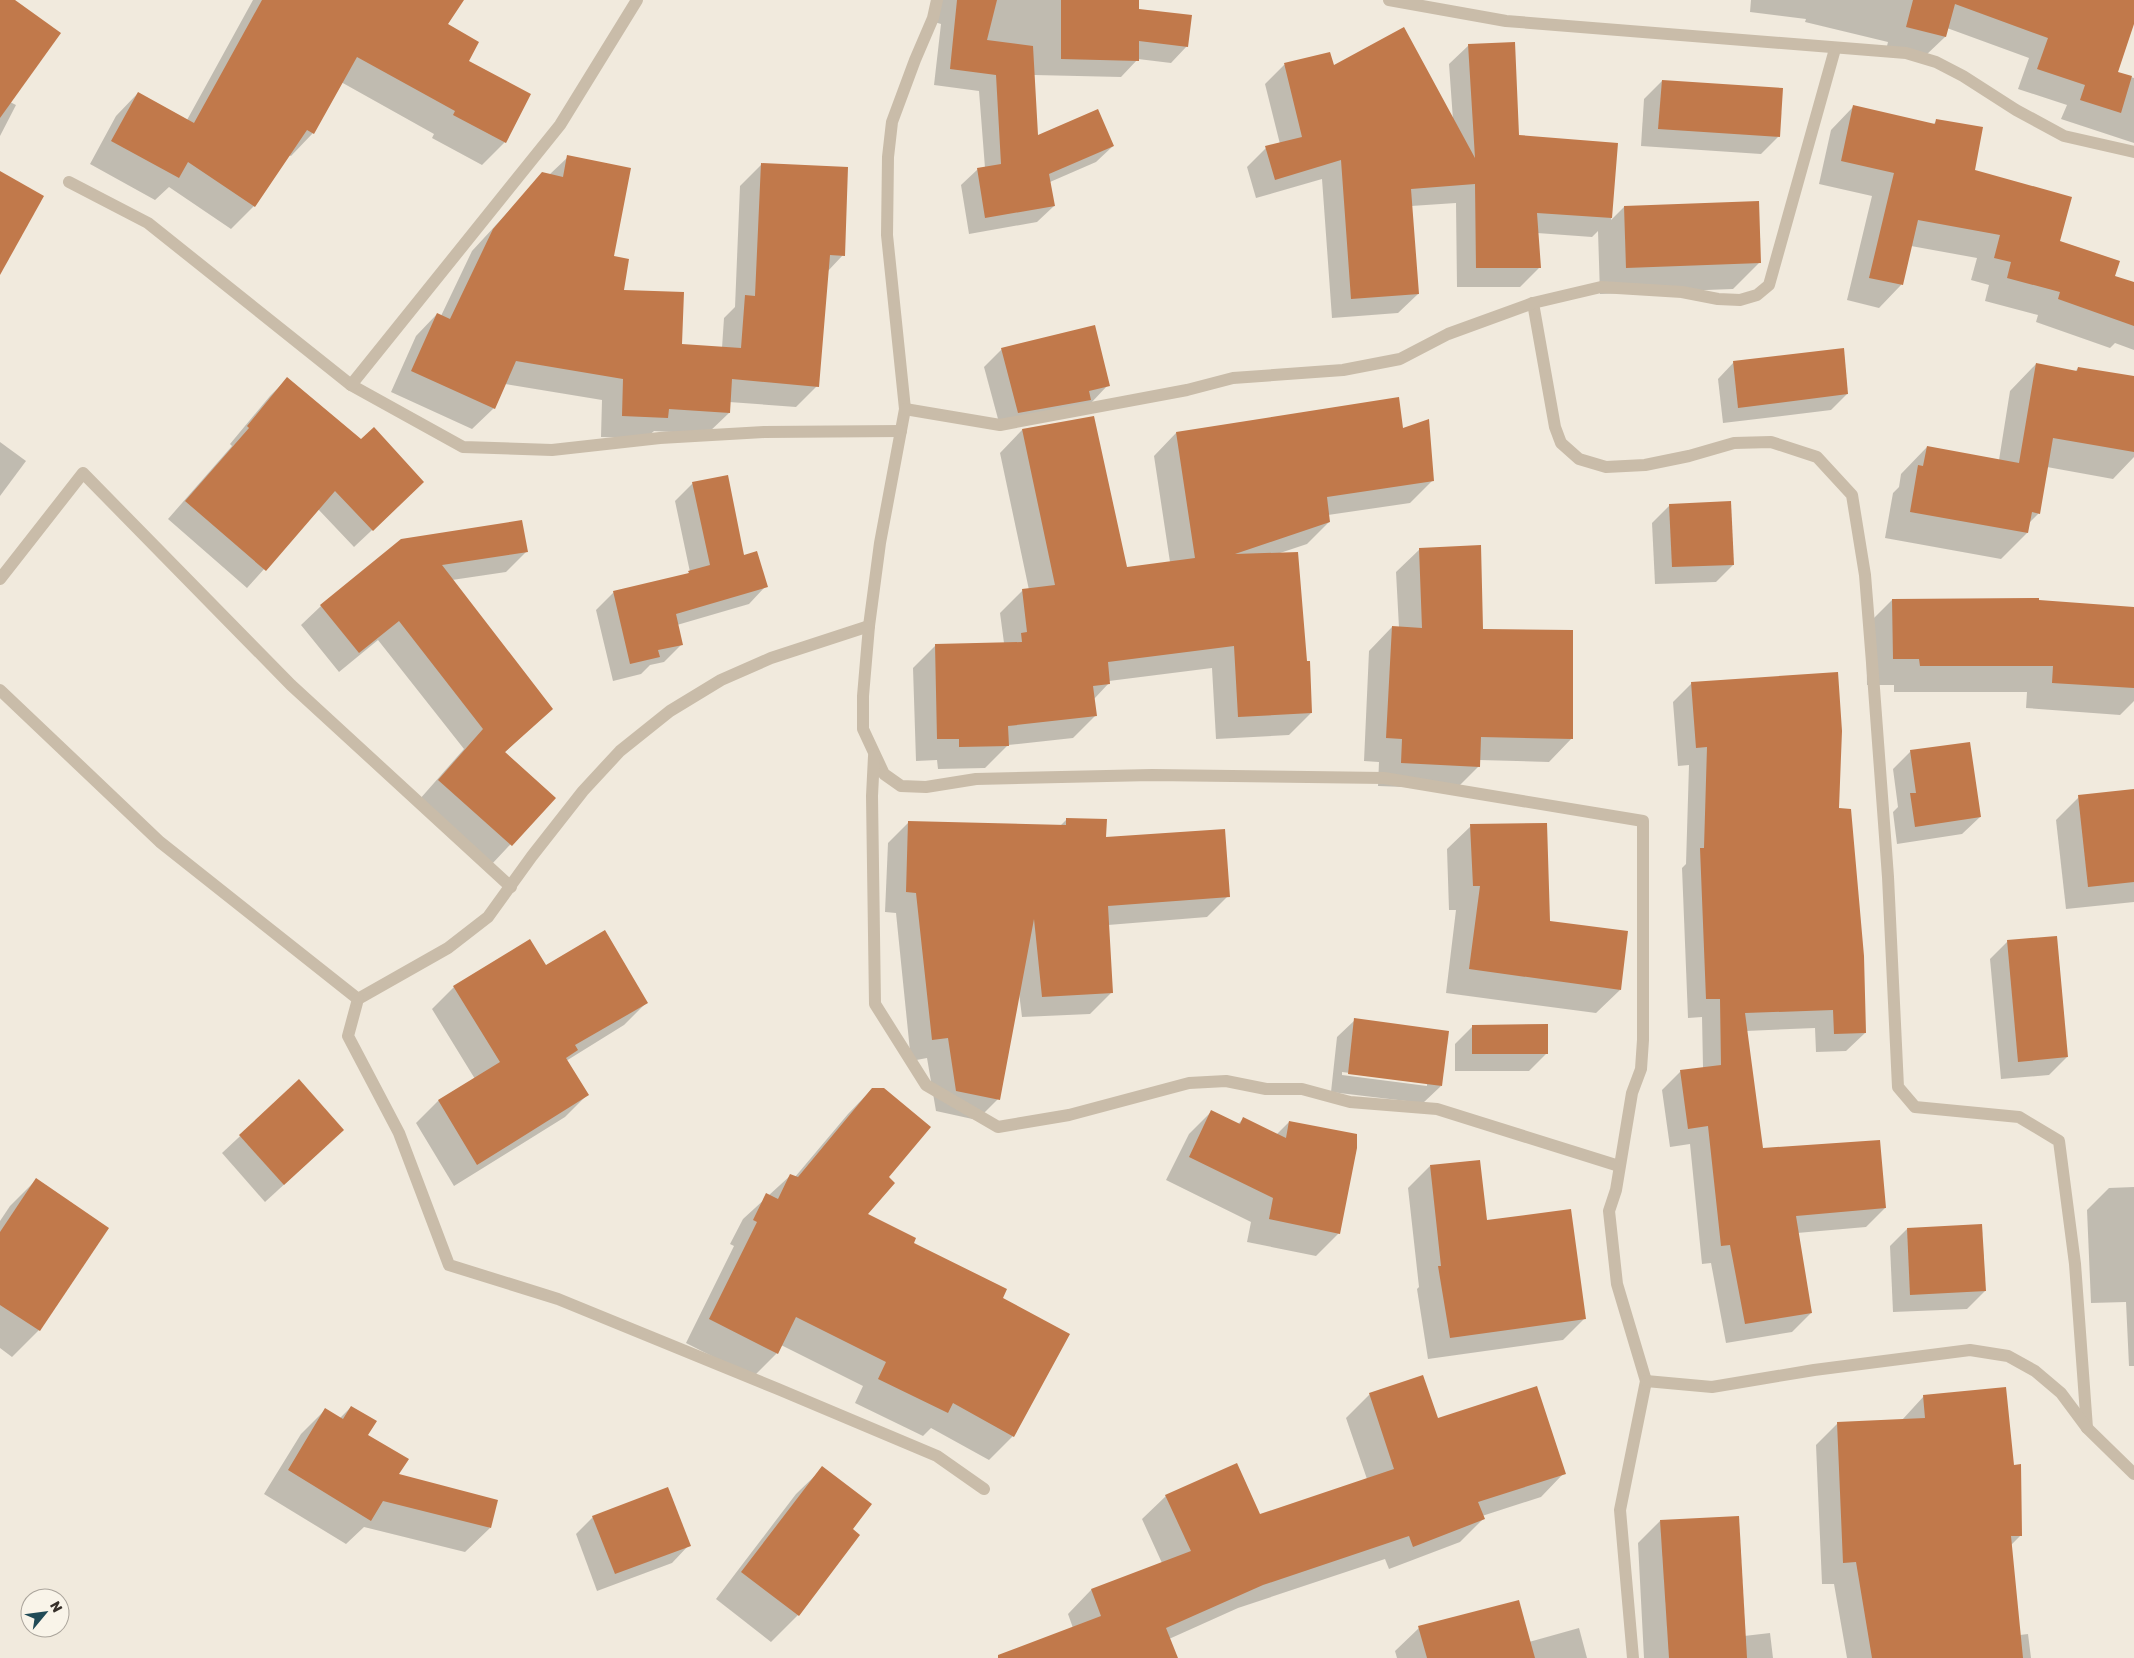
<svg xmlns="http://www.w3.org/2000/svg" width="2134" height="1658" font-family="Rubik,sans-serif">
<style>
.shadow{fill:#0003;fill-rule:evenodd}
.building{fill:#c1794b}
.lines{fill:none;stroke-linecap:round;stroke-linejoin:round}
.minor{stroke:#c9bca9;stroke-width:12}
</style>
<rect width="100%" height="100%" fill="#f1eadd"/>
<g class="shadow">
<polygon points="0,0 13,0 10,102 16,105 0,136"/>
<polygon points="253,0 463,0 447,25 467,62 505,142 482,165 432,138 434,134 341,82 313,133 291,156 288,155 254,206 231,229 169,187 155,200 90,164 116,116 138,93 187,120"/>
<polygon points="936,0 1138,0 1138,10 1187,46 1171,63 1138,59 1121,77 1034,75 1037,137 1113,146 1096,162 1050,182 1054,206 1037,222 969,234 961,185 978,169 985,168 979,91 934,85 941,24 931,21"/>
<polygon points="1751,0 2134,0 2134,20 2117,73 2134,78 2134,143 2061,119 2067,105 2018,89 2029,58 1947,28 1945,37 1925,56 1887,46 1888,42 1805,22 1806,19 1750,12"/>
<polygon points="1469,45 1518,136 1616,144 1611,220 1624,207 1760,262 1733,289 1600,294 1598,231 1592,237 1537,233 1540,267 1520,287 1457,287 1456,203 1411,206 1418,294 1398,313 1332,318 1322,179 1256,198 1247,167 1266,148 1280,144 1265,84 1284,65 1330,54 1333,67 1453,120 1449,64"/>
<polygon points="1662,81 1778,137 1761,154 1641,146 1644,99"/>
<polygon points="1853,107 1933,125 1937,120 1973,171 2058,241 2113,276 2134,283 2134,350 2115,343 2110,348 2036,322 2038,315 1985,301 1989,285 1971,280 1977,258 1911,246 1901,285 1879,308 1847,300 1872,196 1819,184 1831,130"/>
<polygon points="568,157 612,256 622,291 681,346 722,348 724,318 735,307 740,186 761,165 843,255 827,272 817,386 796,407 729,402 729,413 707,434 654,431 646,438 601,437 602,400 505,384 494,408 472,429 391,392 416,336 437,314 441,316 472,251 543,174 549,175"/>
<polygon points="1002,349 1108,385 1091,403 1001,430 984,367"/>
<polygon points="1734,362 1847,394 1831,410 1723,423 1718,379"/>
<polygon points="2036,364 2075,372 2078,368 2134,388 2134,457 2113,479 2047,467 2039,513 2029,523 2027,533 2001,559 1885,538 1893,493 1899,487 1901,474 1927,447 1999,460 2010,391"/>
<polygon points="287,379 405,499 354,547 318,509 247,588 168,519 232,446 230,444 270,396"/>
<polygon points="1093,417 1126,568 1170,562 1154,456 1176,433 1402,429 1432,481 1410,503 1328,515 1329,522 1307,544 1280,553 1311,713 1289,735 1216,739 1212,668 1109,681 1109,683 1094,699 1095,716 1073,738 1008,745 985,768 938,769 937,760 916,761 913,668 936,645 1004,643 1000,613 1023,590 1029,590 1000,453 1022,430"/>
<polygon points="0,442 26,461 0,496"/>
<polygon points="693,483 766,586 749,604 677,625 682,644 664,662 650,665 641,674 613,681 596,610 614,592 686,575 690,572 675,501"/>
<polygon points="1670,505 1733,565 1716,582 1655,584 1652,523"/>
<polygon points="521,522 526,552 506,572 452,580 551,708 504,753 554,798 491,865 419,800 464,749 378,640 339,672 301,625 321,606"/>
<polygon points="1420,549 1482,630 1572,738 1549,762 1479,760 1479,766 1456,789 1378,786 1379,762 1364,761 1369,651 1392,627 1399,628 1396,572"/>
<polygon points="1892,600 2038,601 2134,609 2134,701 2120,715 2026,708 2027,692 1894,692 1894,685 1867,685 1866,626"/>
<polygon points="1692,683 1837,809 1865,1033 1846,1051 1816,1052 1815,1028 1746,1031 1762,1150 1885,1208 1866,1227 1797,1233 1811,1313 1792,1332 1726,1343 1711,1263 1702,1264 1690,1144 1670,1147 1662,1090 1681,1071 1703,1068 1702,1017 1688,1018 1682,868 1686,864 1689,765 1678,766 1673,702"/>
<polygon points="1911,751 1980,817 1962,834 1897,844 1893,812 1898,807 1893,769"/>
<polygon points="2134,791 2134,902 2066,909 2056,820 2079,797"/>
<polygon points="1066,820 1228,896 1207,917 1108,925 1111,993 1090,1014 1022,1017 1019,993 998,1099 977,1120 936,1111 927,1058 911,1061 896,913 885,912 888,843 909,822 1060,826"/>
<polygon points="1471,826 1549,922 1620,990 1596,1013 1446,993 1456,910 1449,910 1447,849"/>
<polygon points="2008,941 2067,1057 2049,1075 2001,1079 1990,959"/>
<polygon points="545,967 646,1003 624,1025 566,1061 587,1095 565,1117 454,1186 416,1123 438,1101 475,1079 432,1009 454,987"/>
<path d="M1355,1020L1441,1086L1423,1103L1331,1092L1337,1037ZM1342,1072L1427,1083V1086L1342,1075Z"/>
<polygon points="1473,1026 1547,1053 1529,1071 1455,1071 1455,1044"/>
<polygon points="299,1081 325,1147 265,1202 222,1153"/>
<polygon points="872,1089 887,1177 866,1215 1002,1298 1068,1335 1013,1436 989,1460 931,1428 923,1436 855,1403 863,1386 781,1345 777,1353 753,1377 686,1343 734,1246 730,1244 743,1219 791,1175 795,1177 848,1114"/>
<polygon points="1212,1111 1238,1124 1243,1119 1276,1135 1289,1122 1339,1233 1316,1256 1247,1242 1251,1222 1166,1180 1189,1134"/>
<polygon points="1430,1166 1585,1318 1563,1340 1428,1359 1417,1289 1419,1287 1408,1188"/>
<polygon points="36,1180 107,1228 39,1330 12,1357 0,1348 0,1221 10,1206"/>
<polygon points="2134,1187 2134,1366 2129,1366 2126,1302 2091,1303 2087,1210 2109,1188"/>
<polygon points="1907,1229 1985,1291 1967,1309 1893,1312 1890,1246"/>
<polygon points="1370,1394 1564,1473 1541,1497 1482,1516 1483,1519 1460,1542 1389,1569 1385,1559 1238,1608 1169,1639 1176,1658 1023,1658 1073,1628 1068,1614 1091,1590 1162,1563 1142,1519 1166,1496 1260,1516 1367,1479 1346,1418"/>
<polygon points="1924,1396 2021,1535 2011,1545 2020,1635 2028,1634 2031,1658 1847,1658 1834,1584 1822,1584 1816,1445 1838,1423 1902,1420"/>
<polygon points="351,1407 366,1435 397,1475 490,1528 465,1552 364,1527 346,1544 264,1494 301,1434 325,1410 340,1418"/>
<polygon points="823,1468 851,1530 858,1536 798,1615 771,1642 716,1599 796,1494"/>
<polygon points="593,1517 689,1545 672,1563 597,1591 576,1534"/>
<polygon points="1660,1521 1744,1636 1770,1633 1773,1658 1644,1658 1638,1543"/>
<polygon points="1419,1628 1529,1642 1579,1628 1587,1658 1397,1658 1395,1651"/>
</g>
<g class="building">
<polygon points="0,0 15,0 61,33 0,118"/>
<polygon points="262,0 464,0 448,24 479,42 469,61 531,94 506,143 453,115 455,111 357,57 314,134 307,130 255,207 188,162 179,178 111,141 138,92 194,123"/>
<polygon points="957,0 997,0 987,40 1033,46 1038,135 1098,109 1114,146 1049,174 1055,206 985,218 977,168 1001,164 996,75 950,69"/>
<polygon points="1061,0 1139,0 1139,9 1192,15 1188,47 1139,41 1139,61 1061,59"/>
<polygon points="1913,0 2134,0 2134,24 2118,72 2132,76 2121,113 2080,100 2085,85 2037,69 2048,38 1955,4 1946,37 1906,27"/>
<polygon points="1404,27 1475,158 1468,44 1515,42 1519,135 1618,143 1612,218 1537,213 1541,268 1476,268 1475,184 1411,189 1419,294 1351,299 1341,160 1275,180 1265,146 1302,137 1284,63 1330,52 1334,65"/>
<polygon points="1662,80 1783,88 1780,137 1658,129"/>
<polygon points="1853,105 1935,124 1936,119 1983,127 1975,170 2072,197 2060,241 2120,261 2115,276 2134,282 2134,326 2058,299 2060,292 2007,278 2011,262 1994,258 2000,235 1918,220 1903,285 1869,278 1894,173 1841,161"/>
<polygon points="567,155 631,168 614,256 629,259 624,290 684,292 682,344 741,348 745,295 755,296 761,163 848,167 845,256 830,255 819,387 732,379 730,413 669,409 668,418 622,416 623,379 516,361 495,409 411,371 437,313 450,319 493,229 542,172 563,177"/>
<polygon points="0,171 44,196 0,275"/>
<polygon points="1759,201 1761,263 1626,268 1624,206"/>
<polygon points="1095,325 1110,386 1089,391 1091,400 1018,413 1001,348"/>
<polygon points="1844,348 1848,394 1738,408 1733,361"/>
<polygon points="2036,363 2077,371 2078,367 2134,376 2134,452 2053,438 2040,514 2032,512 2028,533 1910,512 1918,465 1923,466 1927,446 2019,463"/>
<polygon points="287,377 361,439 374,427 424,482 373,531 335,491 266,571 185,501 249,428 247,426"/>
<polygon points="1399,397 1403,428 1429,419 1434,481 1327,497 1330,522 1235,554 1298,552 1307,661 1310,661 1312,713 1238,717 1234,646 1108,662 1110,684 1093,686 1097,716 1008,726 1009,746 959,747 959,739 937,739 935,644 1022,642 1021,633 1027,632 1022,589 1055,585 1022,429 1094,416 1127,567 1195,558 1176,432"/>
<polygon points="728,475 744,555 757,551 768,587 676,614 683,645 658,650 660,657 630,664 613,591 689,573 688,571 710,565 692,482"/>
<polygon points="1731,501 1734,565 1672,567 1669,504"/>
<polygon points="522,520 528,552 442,565 553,709 505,752 556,798 512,846 438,780 483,729 399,621 359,653 320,605 401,539"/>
<polygon points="1481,545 1483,629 1573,630 1573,739 1481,737 1480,767 1401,763 1402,739 1386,738 1392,626 1422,628 1419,548"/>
<polygon points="2039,598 2039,600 2134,607 2134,688 2052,683 2053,666 1920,666 1919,659 1893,659 1892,599"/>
<polygon points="1838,672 1842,731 1839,808 1851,809 1864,956 1866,1033 1834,1034 1833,1010 1745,1013 1763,1148 1880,1140 1886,1208 1796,1216 1812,1313 1745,1324 1730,1245 1721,1246 1708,1126 1688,1129 1680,1070 1721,1065 1720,999 1706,999 1700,848 1704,848 1707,747 1696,748 1691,682"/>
<polygon points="1970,742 1981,817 1915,827 1910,793 1916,793 1910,750"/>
<polygon points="2134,789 2134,882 2088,887 2078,795"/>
<polygon points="1066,818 1107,819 1106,837 1225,829 1230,897 1108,906 1113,993 1042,997 1034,919 1000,1100 956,1091 948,1038 932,1040 916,893 906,892 908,821 1066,825"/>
<polygon points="1547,823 1550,921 1628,931 1621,990 1469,969 1480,886 1473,886 1470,824"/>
<polygon points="605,930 648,1003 575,1045 578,1050 566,1058 589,1095 477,1165 438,1100 500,1062 453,986 530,939 546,965"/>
<polygon points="2057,936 2068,1057 2018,1062 2007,940"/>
<polygon points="1354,1018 1449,1031 1442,1086 1348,1074"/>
<polygon points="1548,1024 1548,1054 1472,1054 1472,1025"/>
<polygon points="299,1079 344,1130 284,1185 239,1135"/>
<polygon points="872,1088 884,1088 931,1127 889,1177 895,1183 868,1214 916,1238 914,1243 1007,1289 1003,1298 1070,1334 1014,1437 953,1403 948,1413 878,1379 886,1362 796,1317 778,1354 709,1319 757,1222 753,1220 766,1193 778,1199 790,1174 798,1177"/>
<polygon points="1211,1110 1240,1124 1243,1117 1286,1138 1289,1121 1357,1134 1357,1148 1340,1234 1269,1219 1273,1198 1189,1157"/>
<polygon points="1480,1160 1487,1220 1571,1209 1586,1319 1450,1338 1438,1266 1441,1266 1430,1165"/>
<polygon points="36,1178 109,1228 40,1331 0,1305 0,1232"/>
<polygon points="1982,1224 1986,1291 1910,1295 1907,1228"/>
<polygon points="1423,1375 1438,1418 1537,1386 1566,1474 1478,1502 1485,1519 1413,1547 1409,1536 1263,1585 1166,1628 1178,1658 998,1658 998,1655 1101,1616 1091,1589 1191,1551 1165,1495 1237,1463 1260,1514 1394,1469 1369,1393"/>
<polygon points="2006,1387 2014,1465 2021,1464 2022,1536 2011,1536 2023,1658 1872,1658 1856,1562 1843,1563 1837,1422 1925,1418 1923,1395"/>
<polygon points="351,1406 377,1421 368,1435 409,1459 399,1474 498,1500 491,1528 383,1501 371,1521 288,1470 325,1408 343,1419"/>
<polygon points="822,1466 872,1504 853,1529 860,1535 799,1616 741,1572"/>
<polygon points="668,1487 691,1546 615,1574 592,1516"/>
<polygon points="1739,1516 1747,1658 1669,1658 1660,1520"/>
<polygon points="1519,1600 1535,1658 1427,1658 1418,1626"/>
</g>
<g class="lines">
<g class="minor">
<polyline points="937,0 933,18 915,60 892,122 888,157 887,235 905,409 880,543 869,626 863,696 863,729 884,774 901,786 926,787 976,779 1152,775 1384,778 1643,821 1643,1040 1641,1069 1632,1093 1616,1190 1609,1211 1617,1284 1646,1381 1620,1510 1633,1658"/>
<polyline points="1389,0 1506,21 1906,53 1936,62 1963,76 2016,110 2064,136 2134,152"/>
<polyline points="69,182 148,223 351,385 463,447 552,450 660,438 764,432 901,431"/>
<polyline points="1533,303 1555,427 1561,443 1579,459 1606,467 1645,465 1689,456 1734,443 1771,442 1817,457 1852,495 1865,575 1873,675 1888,877 1898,1087 1915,1107 2019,1117 2059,1141 2075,1264 2087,1428"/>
<polyline points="351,385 560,125 637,0"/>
<polyline points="905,409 1000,425 1187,390 1233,378 1343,370 1400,359 1448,334 1533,303 1601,287 1682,292 1718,299 1740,300 1757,295 1769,285 1835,49"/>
<polyline points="0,579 83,473 291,685 511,887"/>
<polyline points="869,626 771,658 721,680 670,711 620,751 583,791 532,856 488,917 448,948 358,999 348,1036 399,1133 449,1265 558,1299 778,1389 937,1456 984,1489"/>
<polyline points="0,690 160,842 358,999"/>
<polyline points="874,756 872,796 875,1004 926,1085 998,1127 1069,1115 1189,1083 1226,1081 1266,1089 1302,1089 1350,1102 1437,1109 1619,1166"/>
<polyline points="1646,1381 1712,1387 1814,1370 1970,1350 2008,1356 2035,1371 2061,1393 2087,1428 2134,1474"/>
</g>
</g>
<g transform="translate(45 1613) rotate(61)"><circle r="24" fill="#f9f4e9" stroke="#aba59c"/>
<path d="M0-4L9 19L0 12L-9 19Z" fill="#204a56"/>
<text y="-8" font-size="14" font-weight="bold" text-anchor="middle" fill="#362f29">N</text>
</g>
</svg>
